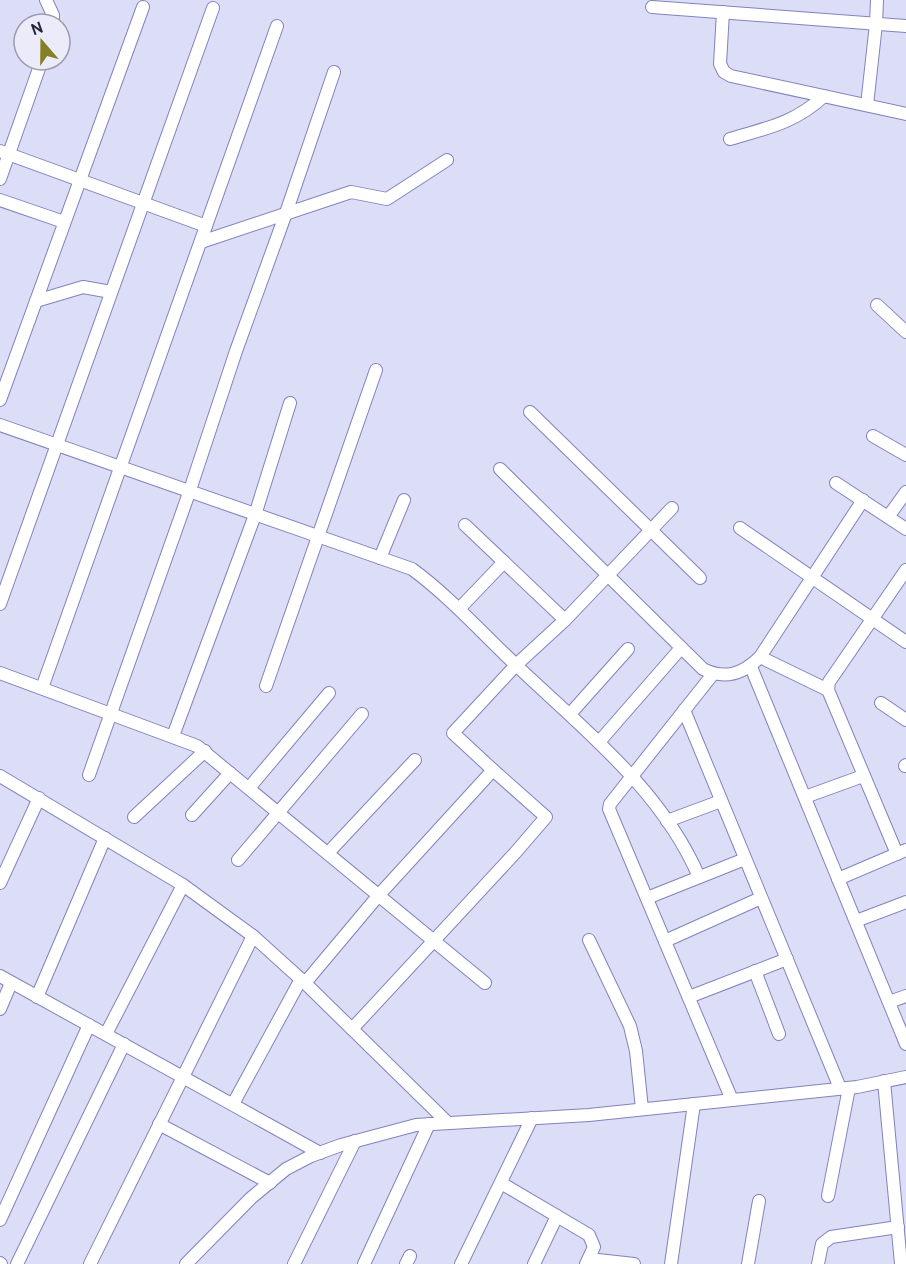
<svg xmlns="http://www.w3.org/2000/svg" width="906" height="1264" font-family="Cabin,sans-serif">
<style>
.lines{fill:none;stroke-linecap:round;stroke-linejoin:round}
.street-casing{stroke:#8382be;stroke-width:14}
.street{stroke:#fff;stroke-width:12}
</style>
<rect width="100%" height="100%" fill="#dcddf7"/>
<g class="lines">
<defs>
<g id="street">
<polyline points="46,0 53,15 53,24"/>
<polyline points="652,7 906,26"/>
<polyline points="723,12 720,64 724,72 731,76 906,114"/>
<polyline points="867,105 876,24 877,0"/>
<path d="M730,139C767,128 795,123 824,96"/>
<polyline points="0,151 206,226"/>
<polyline points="0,179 42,60"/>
<polyline points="0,200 64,222"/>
<polyline points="201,242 351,192 387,199 447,160"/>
<polyline points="36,301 83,287 111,292"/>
<polyline points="877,305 906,332"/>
<polyline points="0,400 143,7"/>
<polyline points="530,412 700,578"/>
<path d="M0,425L412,569C450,597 482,633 516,665C583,729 662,790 699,877"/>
<polyline points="873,436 906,455"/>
<path d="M500,469L703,669C725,680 743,674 760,657L863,500"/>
<polyline points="836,483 906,529"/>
<polyline points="888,517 906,492"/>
<polyline points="465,525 565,620"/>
<polyline points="740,528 906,642"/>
<polyline points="380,558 404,500"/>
<polyline points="0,604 213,8"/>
<polyline points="459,609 504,562"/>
<polyline points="760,657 828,690"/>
<polyline points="751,667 906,1044"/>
<polyline points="0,673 197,746 485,983"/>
<polyline points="713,674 610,804 609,809 732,1100"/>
<polyline points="266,686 376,370"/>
<polyline points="42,688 277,26"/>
<polyline points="881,703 906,720"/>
<polyline points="684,710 840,1088"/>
<polyline points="570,714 628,649"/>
<polyline points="173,736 255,515 290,403"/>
<polyline points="599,742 681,648"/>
<polyline points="905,766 906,765"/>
<polyline points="89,775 189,493 236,351 286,213 334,72"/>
<polyline points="0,776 183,885 253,936 305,983 448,1123"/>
<polyline points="249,788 329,693"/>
<polyline points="805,797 863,776"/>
<polyline points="192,815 230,773"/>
<polyline points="134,817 205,751"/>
<polyline points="667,821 721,801"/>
<polyline points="328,853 415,760"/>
<polyline points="897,854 828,690 829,682 906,570"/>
<polyline points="238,860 362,714"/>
<polyline points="838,879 906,850"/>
<polyline points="0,883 39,798"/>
<polyline points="647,898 745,859"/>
<polyline points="856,921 906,902"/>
<polyline points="589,940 630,1026 636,1051 642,1109"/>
<polyline points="665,941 761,898"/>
<polyline points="755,971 779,1034"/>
<polyline points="0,976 320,1153"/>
<polyline points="305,983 378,896 493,770 453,733 516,665 565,620 672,508"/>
<polyline points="37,997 105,838"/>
<polyline points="689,997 787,959"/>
<polyline points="889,1002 906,996"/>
<polyline points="0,1009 11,983"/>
<polyline points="352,1029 515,853 546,817 493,770"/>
<polyline points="106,1034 183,885"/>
<polyline points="884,1081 901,1264"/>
<polyline points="233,1104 301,979"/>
<polyline points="159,1124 270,1183"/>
<polyline points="501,1183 589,1235 594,1247 586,1264"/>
<polyline points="828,1196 849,1088"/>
<polyline points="0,1220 89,1025"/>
<polyline points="589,1259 634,1264"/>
<polyline points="0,1263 1,1264"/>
<polyline points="17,1264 124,1044"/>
<polyline points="90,1264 253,936"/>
<polyline points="186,1264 251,1198 286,1169 311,1156 341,1145 416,1125 589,1115 857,1087 906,1077"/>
<polyline points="294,1264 355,1141"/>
<polyline points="364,1264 429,1124"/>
<polyline points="406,1264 410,1256"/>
<polyline points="461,1264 532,1118"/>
<polyline points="534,1264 557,1216"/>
<polyline points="671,1264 694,1104"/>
<polyline points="748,1264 759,1201"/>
<polyline points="818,1264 822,1244 831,1237 898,1227"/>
</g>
</defs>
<use href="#street" class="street-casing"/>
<use href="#street" class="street"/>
</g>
<g transform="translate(42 42) rotate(340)"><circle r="28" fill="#ebebf9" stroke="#9c9cae" stroke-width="1.5"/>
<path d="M0-4.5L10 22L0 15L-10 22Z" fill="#877f26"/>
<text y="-9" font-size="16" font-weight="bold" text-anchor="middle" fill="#26253e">N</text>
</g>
</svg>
